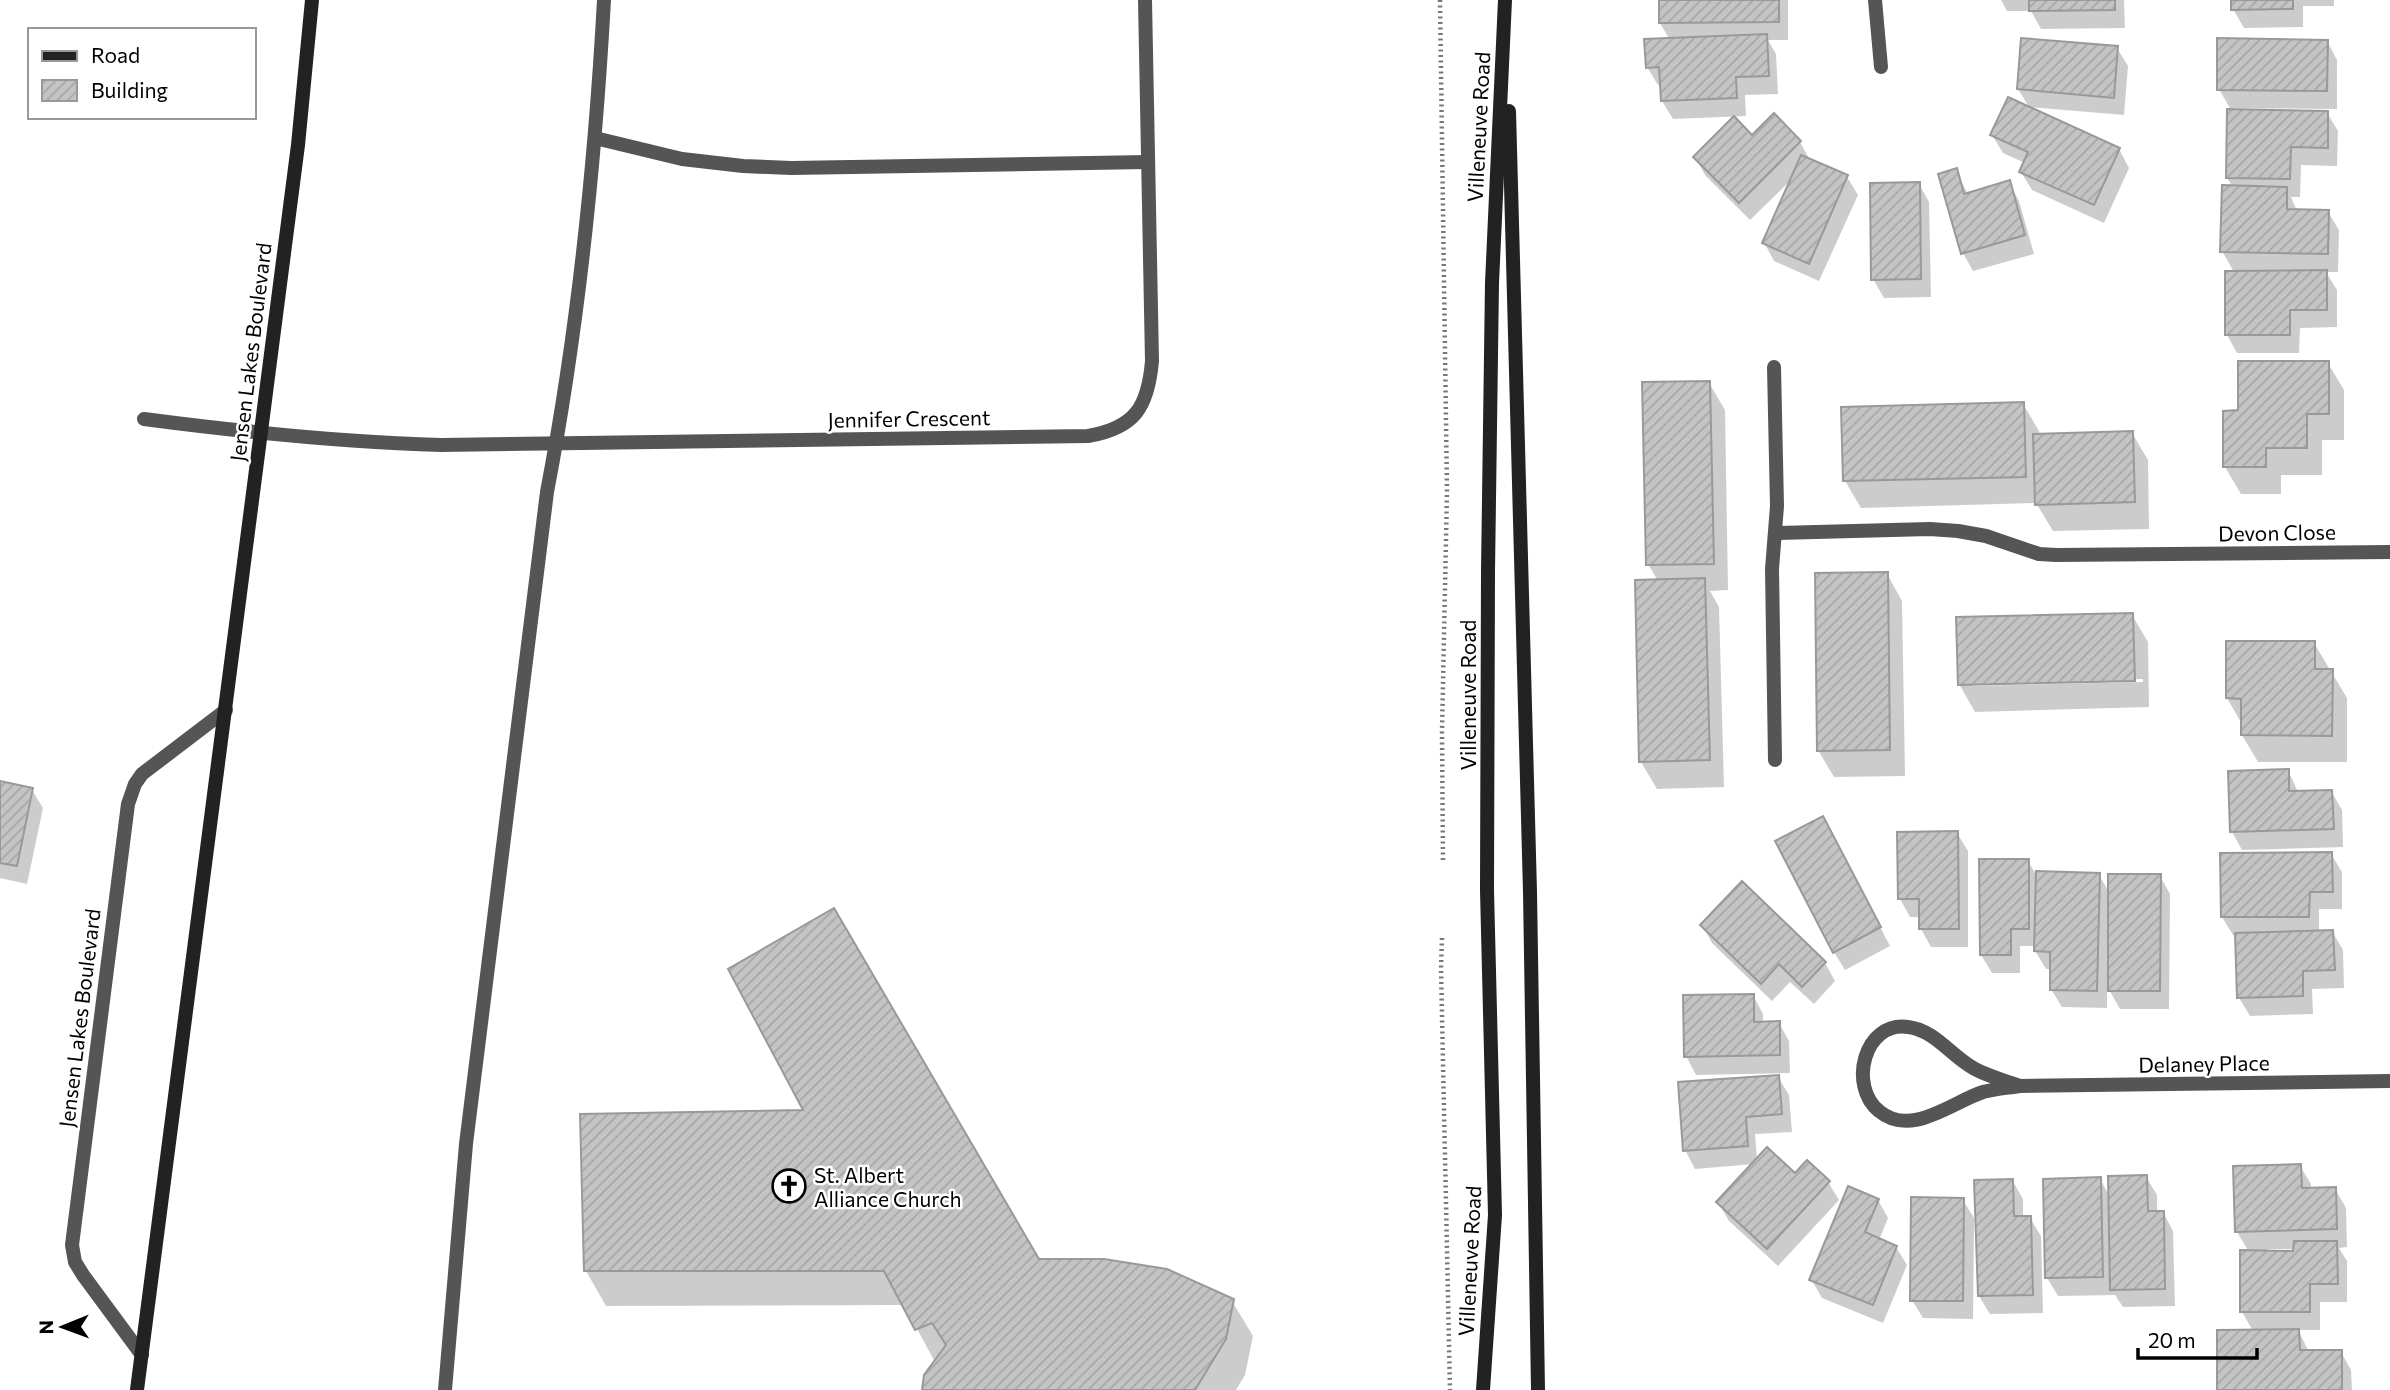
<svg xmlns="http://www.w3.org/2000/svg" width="2390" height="1390" font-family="Commissioner,sans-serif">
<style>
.shadow{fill:#0003;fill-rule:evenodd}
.building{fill:url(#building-hatch);stroke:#999;stroke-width:2}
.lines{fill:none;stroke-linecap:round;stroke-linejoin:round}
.path{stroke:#777;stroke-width:4.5;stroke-dasharray:2 3.5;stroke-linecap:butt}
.lane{stroke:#555;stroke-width:14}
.street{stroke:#555;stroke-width:14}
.secondary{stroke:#222;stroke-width:14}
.labels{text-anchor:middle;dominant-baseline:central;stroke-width:5;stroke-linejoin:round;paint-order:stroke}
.street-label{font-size:21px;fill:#000;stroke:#fff}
.poi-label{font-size:21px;fill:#000;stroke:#fff;text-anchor:start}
</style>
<defs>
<pattern id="building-hatch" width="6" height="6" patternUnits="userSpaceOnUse" patternTransform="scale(1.75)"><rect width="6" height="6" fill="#c4c4c4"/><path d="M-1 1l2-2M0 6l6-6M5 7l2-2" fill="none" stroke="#a7a7a7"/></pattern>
</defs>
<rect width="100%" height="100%" fill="#fff"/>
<g class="shadow">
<polygon points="1660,0 1788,0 1788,40 1768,40 1776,54 1778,94 1745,95 1746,116 1673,119 1662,101 1662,85 1658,85 1647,67 1670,40 1660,23"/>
<polygon points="2001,0 2124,0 2125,28 2041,29 2031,11 2007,11"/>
<polygon points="2233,0 2334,0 2334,6 2303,6 2303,27 2244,28 2233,9"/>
<polygon points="2327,41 2337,60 2337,109 2231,108 2231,110 2219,89"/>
<polygon points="2117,48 2128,66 2124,115 2029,107 2018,89"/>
<polygon points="2327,113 2338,131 2337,166 2301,165 2300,197 2291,197 2297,211 2328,212 2339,230 2338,272 2326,272 2337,290 2337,327 2300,328 2299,353 2237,353 2227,335 2234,272 2222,251 2233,187 2227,178"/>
<polygon points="1774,116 1800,142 1810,160 1847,177 1858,195 1819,281 1774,261 1764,242 1792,179 1750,220 1705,175 1695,157 1752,137"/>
<polygon points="1992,135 2119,149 2129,168 2104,223 2032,190 2021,172 2025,163 2003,153"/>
<polygon points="1956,171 1968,194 2009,183 2019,201 2034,254 1973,271 1963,253"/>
<polygon points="1919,184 1929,202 1931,297 1884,298 1873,279"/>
<polygon points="2328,363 2344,390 2344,440 2322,440 2322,475 2281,475 2281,494 2241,494 2225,467"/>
<polygon points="1709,383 1725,410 1728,590 1710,591 1719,607 1724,787 1657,789 1641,762 1658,581 1648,564"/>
<polygon points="2023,404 2039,431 2039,435 2132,433 2148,460 2149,529 2053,531 2036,503 1861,508 1845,481"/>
<polygon points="1887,574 1902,601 1905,776 1834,777 1818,750"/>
<path d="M2132,615L2148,642L2149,707L1975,712L1959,684ZM2143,679V682L1972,686V683Z"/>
<polygon points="2314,643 2347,698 2347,762 2258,762 2242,735 2242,724 2227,698"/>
<polygon points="2288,770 2298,792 2331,791 2342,810 2343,847 2242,850 2232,832"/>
<polygon points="0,783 32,790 43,808 27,884 0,878"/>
<polygon points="1957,833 1968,851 1968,947 1931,947 1921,929 1921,917 1910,917 1900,899"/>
<polygon points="1833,836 1890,946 1845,970 1834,952"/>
<polygon points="2331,854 2342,872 2342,909 2319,909 2319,932 2332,931 2343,950 2344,988 2312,989 2313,1014 2250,1016 2239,998 2237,935 2233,935 2222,917"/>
<polygon points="2028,861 2035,873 2099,875 2110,894 2160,876 2170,894 2169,1009 2120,1009 2107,986 2107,1008 2062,1007 2051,989 2052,969 2046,969 2035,951 2036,946 2020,946 2020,973 1992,973 1981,955"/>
<polygon points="1702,925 1825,963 1835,981 1814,1004 1790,982 1772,1001 1712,943"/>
<polygon points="1753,995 1763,1014 1763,1023 1779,1023 1789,1041 1790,1073 1696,1075 1686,1056"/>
<polygon points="1778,1077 1789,1095 1792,1132 1755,1134 1757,1160 1795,1175 1828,1182 1839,1200 1778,1266 1729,1221 1718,1202 1754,1164 1695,1169 1685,1150"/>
<path d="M2300,1166L2311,1184V1190L2335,1189L2346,1208L2347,1247L2339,1248L2347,1261V1302H2320V1330H2298L2309,1352H2341L2351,1370L2352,1390H2219L2253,1331L2242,1312L2249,1252L2237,1232ZM2268,1249H2295V1253L2268,1252Z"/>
<polygon points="2146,1177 2157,1195 2157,1212 2163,1212 2173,1231 2175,1306 2123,1307 2115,1295 2058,1296 2047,1278 2100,1179 2110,1197"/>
<polygon points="2012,1180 2023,1199 2023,1218 2030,1218 2041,1236 2043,1313 1990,1314 1979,1296"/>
<polygon points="1878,1200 1888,1218 1879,1240 1896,1247 1907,1265 1883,1323 1822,1298 1811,1279"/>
<polygon points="1963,1200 1974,1218 1973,1319 1923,1318 1912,1300"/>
<polygon points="1038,1261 1232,1301 1253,1336 1245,1375 1236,1390 924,1390 935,1362 904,1305 606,1306 586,1271"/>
</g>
<g class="building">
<polygon points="1659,0 1779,0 1779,22 1659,23"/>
<polygon points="2029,0 2115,0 2115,10 2029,11"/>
<polygon points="2231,0 2293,0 2293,9 2231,10"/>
<polygon points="1767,34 1769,76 1736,77 1737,98 1661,101 1659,67 1646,68 1644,39"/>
<polygon points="2021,38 2118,46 2114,98 2017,89"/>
<polygon points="2217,38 2328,40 2327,91 2217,90"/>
<polygon points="2008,97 2120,148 2094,205 2019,172 2028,152 1990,135"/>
<polygon points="2227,109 2328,111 2328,148 2291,147 2290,179 2226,178"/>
<polygon points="1774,113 1801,141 1739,203 1693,157 1734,116 1752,135"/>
<polygon points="1801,155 1848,175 1809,264 1762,243"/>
<polygon points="1957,168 1964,194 2010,180 2025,235 1961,254 1938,174"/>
<polygon points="1920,182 1921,279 1871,280 1870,183"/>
<polygon points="2222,185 2287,187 2287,209 2329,210 2328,254 2220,252"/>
<polygon points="2327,270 2327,310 2290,310 2290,335 2225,335 2225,271"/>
<polygon points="2238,361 2329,361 2329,414 2307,414 2307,448 2266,448 2266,467 2223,467 2223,411 2238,410"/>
<polygon points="1710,381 1714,564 1646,565 1642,382"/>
<polygon points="2024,402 2026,477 1843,481 1841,407"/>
<polygon points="2133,431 2135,502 2035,505 2033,434"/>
<polygon points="1888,572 1890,750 1817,751 1815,573"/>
<polygon points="1705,578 1710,760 1639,762 1635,580"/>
<polygon points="2133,613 2135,681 1958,685 1956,617"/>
<polygon points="2226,641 2315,641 2315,669 2333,669 2332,736 2241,735 2241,699 2226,698"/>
<polygon points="2289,769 2289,791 2332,790 2334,829 2230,832 2228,771"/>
<polygon points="0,781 33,788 17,866 0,863"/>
<polygon points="1823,816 1881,927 1833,953 1775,841"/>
<polygon points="1958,831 1959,929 1919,929 1919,899 1898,899 1897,832"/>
<polygon points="2332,852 2333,892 2310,892 2309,917 2221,917 2220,853"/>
<polygon points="1979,859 2029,859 2029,929 2011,929 2011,955 1980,955"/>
<polygon points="2036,871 2100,873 2097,991 2050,990 2050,952 2034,951"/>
<polygon points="2108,874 2161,874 2160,991 2108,991"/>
<polygon points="1742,881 1826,962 1802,987 1779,964 1761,984 1700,925"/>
<polygon points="834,908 1039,1259 1104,1259 1167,1269 1234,1299 1226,1339 1195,1390 922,1390 924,1375 946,1345 932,1323 915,1330 884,1271 584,1271 580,1114 803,1110 728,969"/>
<polygon points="2333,930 2335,970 2303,971 2303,996 2237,998 2235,933"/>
<polygon points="1754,994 1754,1022 1780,1021 1780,1055 1684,1057 1683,995"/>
<polygon points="1779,1075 1782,1114 1746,1117 1748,1146 1683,1151 1678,1082"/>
<polygon points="1767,1147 1795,1173 1807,1160 1830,1181 1767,1249 1716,1202"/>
<polygon points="2301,1164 2302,1188 2336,1187 2337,1229 2235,1232 2233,1166"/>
<polygon points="2147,1175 2148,1211 2164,1211 2165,1289 2110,1290 2108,1176"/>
<polygon points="2101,1177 2103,1277 2045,1278 2043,1179"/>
<polygon points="2013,1179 2014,1216 2031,1216 2033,1295 1978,1296 1974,1180"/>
<polygon points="1848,1186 1879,1199 1865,1232 1897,1246 1873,1305 1809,1280"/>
<polygon points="1911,1197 1964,1198 1963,1301 1910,1301"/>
<polygon points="2294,1241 2337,1241 2338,1284 2310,1284 2310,1312 2240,1312 2240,1250 2293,1251"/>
<polygon points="2299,1329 2300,1350 2342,1350 2342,1390 2217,1390 2217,1330"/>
</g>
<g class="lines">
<g class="path">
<polyline points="1440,0 1447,491 1442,732 1443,862"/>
<polyline points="1442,938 1441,968 1450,1390"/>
</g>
<g class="lane">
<polyline points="595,138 682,159 743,166 791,168 1148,162"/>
<polyline points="142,1355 83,1275 75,1262 72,1245 128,804 135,784 142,774 226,710"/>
<path d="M445,1390L466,1144L547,492C578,330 595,164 604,0"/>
</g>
<g class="street">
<polyline points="1875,0 1881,67"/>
<polyline points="1774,367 1777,506 1772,569 1775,760"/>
<path d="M144,419C243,432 341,442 441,445L1088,436C1135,428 1148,407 1152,361L1145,0"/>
<polyline points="1775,533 1930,529 1958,531 1986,536 2039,554 2056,555 2390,552"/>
<path d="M2020,1086C2005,1081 1988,1076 1975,1069C1952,1057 1935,1030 1908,1027C1864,1021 1848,1086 1879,1111C1911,1138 1952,1102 1983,1092C1994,1089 2007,1088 2020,1086L2390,1081"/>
</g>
<g class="secondary">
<polyline points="1509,111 1530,892 1538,1390"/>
<polyline points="137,1390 298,145 312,0"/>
<polyline points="1483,1390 1495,1215 1487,890 1488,571 1492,283 1505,0"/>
</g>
</g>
<defs>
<symbol id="church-ring" viewBox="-11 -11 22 22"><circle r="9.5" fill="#fff" stroke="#000" stroke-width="1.5"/><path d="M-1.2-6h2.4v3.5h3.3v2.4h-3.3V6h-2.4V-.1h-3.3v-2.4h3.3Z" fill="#000"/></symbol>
</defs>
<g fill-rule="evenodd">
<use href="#church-ring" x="770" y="1167" width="38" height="38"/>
</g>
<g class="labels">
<g class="street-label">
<text transform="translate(1478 127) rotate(-87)">Villeneuve Road</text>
<text transform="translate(250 352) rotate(-83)">Jensen Lakes Boulevard</text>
<text transform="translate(909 418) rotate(-1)">Jennifer Crescent</text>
<text transform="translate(2277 532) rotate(-1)">Devon Close</text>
<text transform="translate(1467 695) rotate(-90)">Villeneuve Road</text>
<text transform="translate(79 1018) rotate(-83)">Jensen Lakes Boulevard</text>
<text transform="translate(2204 1063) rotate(-1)">Delaney Place</text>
<text transform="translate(1469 1261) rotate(-87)">Villeneuve Road</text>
</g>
<g class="poi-label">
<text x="814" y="1174">St. Albert<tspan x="814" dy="24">Alliance Church</tspan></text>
</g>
</g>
<rect x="28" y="28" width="228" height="91" fill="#ffffff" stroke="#999999" stroke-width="2"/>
<rect x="42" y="51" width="35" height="10" fill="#222222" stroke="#999999" stroke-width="2"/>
<text x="91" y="63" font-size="21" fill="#000000">Road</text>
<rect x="42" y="80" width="35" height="21" fill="url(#building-hatch)" stroke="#999999" stroke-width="2"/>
<text x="91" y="98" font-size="21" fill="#000000">Building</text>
<g transform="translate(63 1327) rotate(269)" stroke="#ffffff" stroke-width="5" paint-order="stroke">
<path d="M0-5L12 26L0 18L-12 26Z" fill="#000000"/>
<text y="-10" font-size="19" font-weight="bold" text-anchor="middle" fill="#000000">N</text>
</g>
<path d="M2138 1348v10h119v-10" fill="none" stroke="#000000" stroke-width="3.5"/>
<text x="2148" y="1348" font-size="21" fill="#000000" stroke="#ffffff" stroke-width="5" paint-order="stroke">20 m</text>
</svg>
